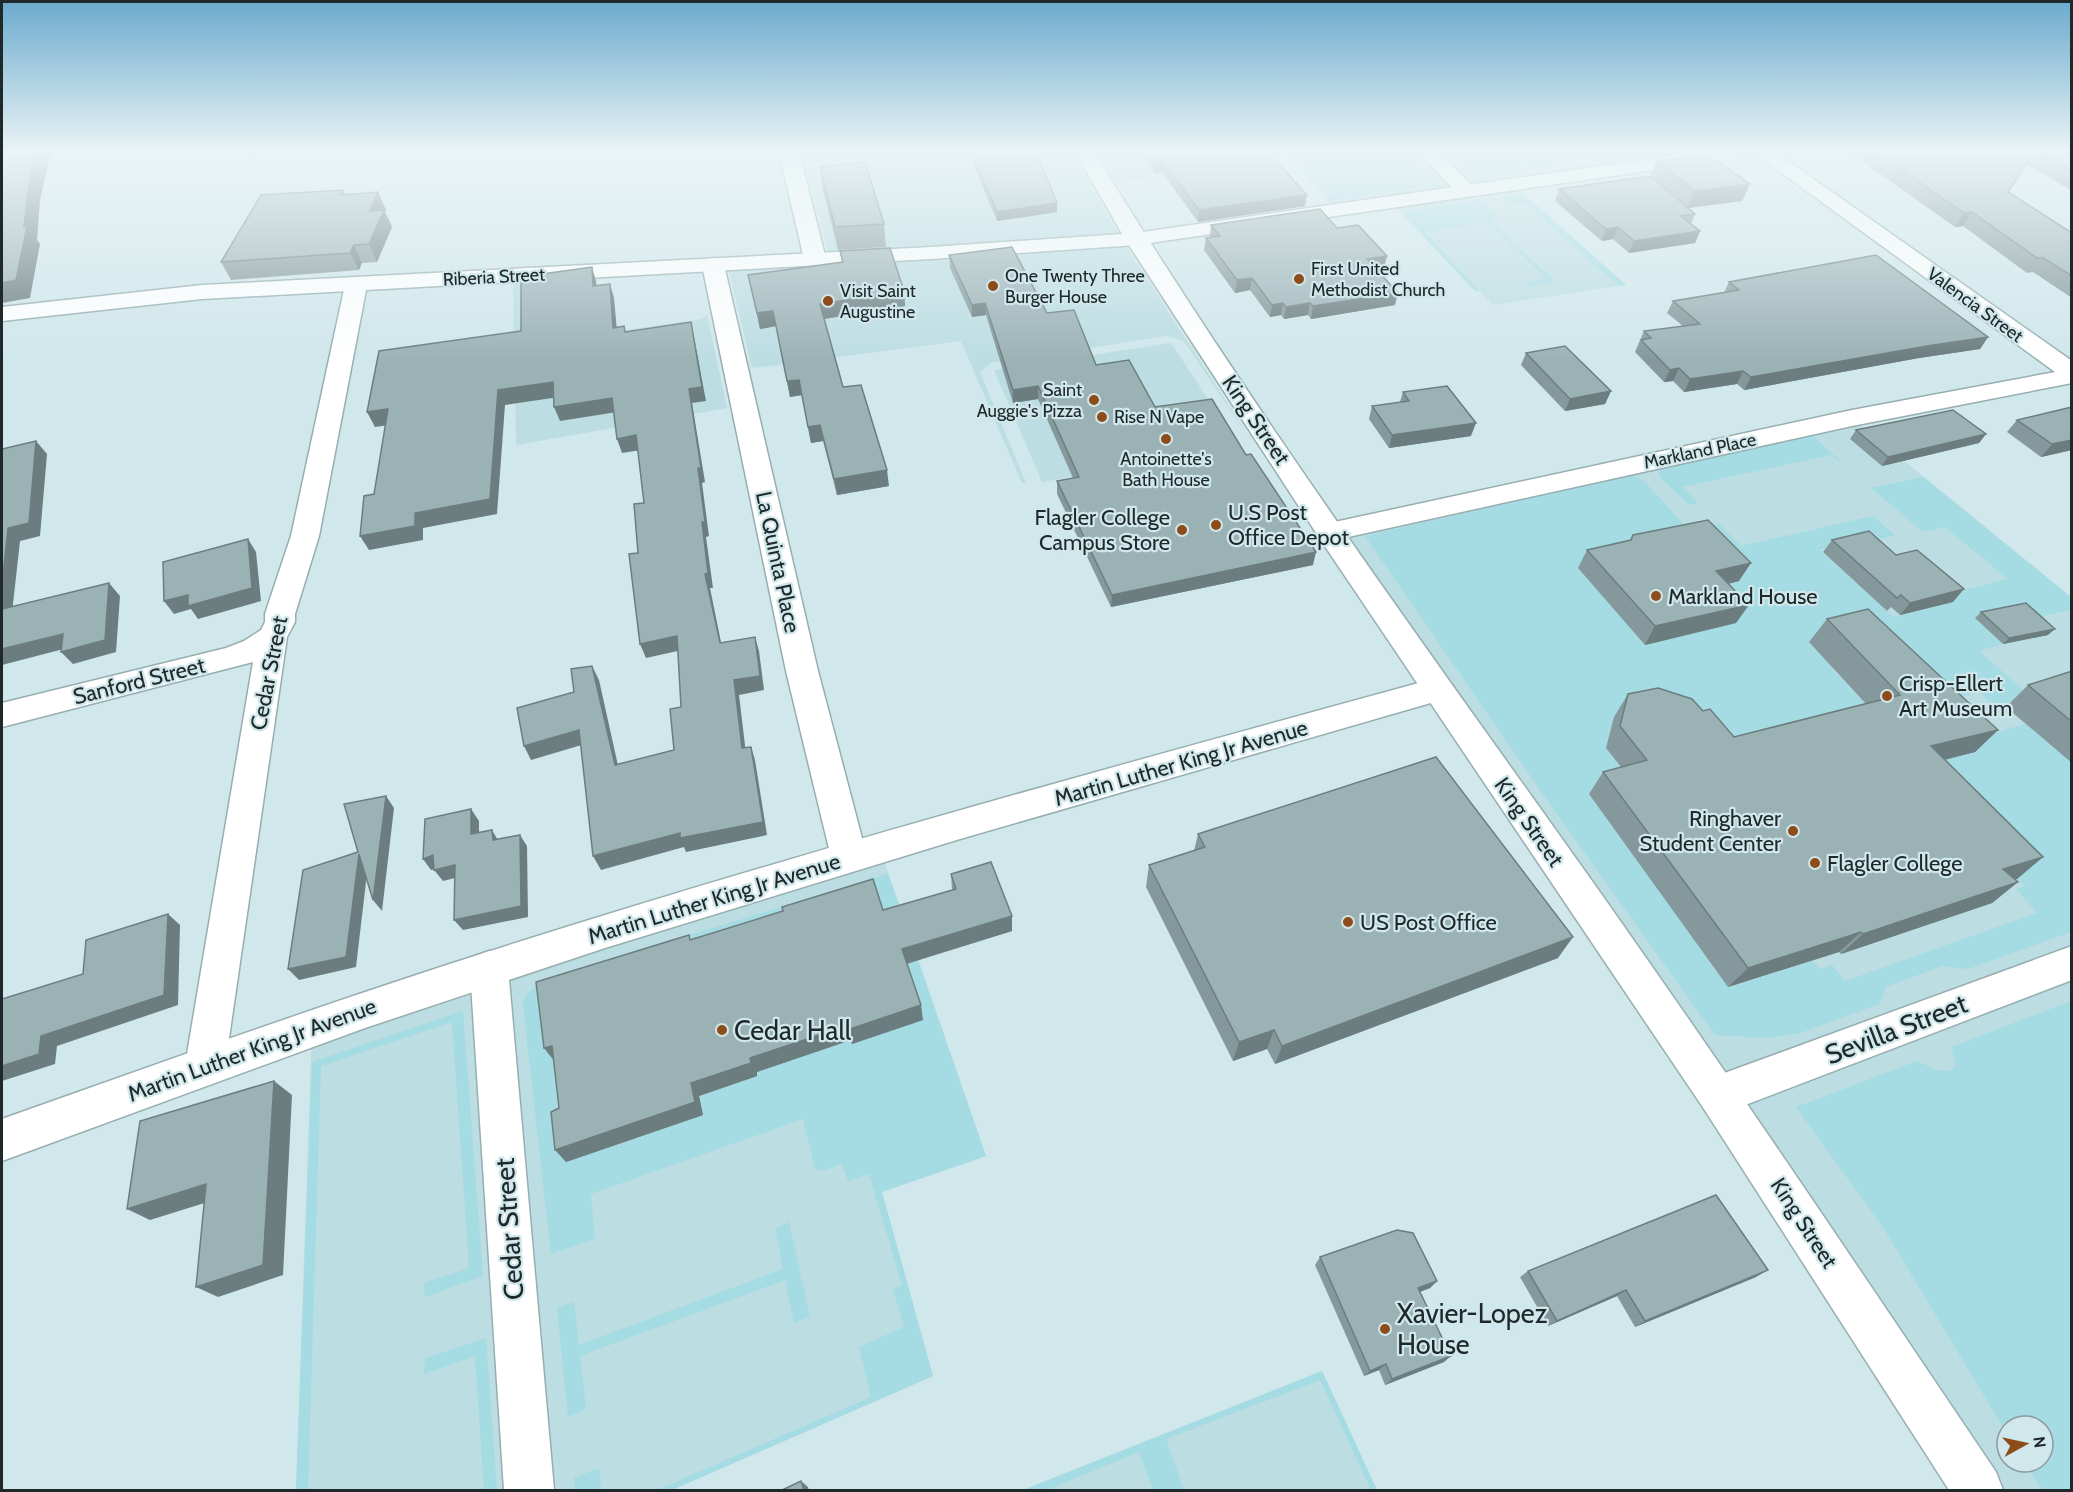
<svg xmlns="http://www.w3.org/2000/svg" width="2073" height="1492" font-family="Cabin,sans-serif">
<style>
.built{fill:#bcdde2;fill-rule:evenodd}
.green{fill:#a5dbe3;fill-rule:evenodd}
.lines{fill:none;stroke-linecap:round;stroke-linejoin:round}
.minor-casing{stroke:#97aeb1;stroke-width:3}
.tertiary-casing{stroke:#97aeb1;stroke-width:3}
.primary-casing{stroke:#97aeb1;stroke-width:3}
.minor{fill:#fff;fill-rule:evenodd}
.tertiary{fill:#fff;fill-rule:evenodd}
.primary{fill:#fff;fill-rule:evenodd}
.wall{fill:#85999c}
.shaded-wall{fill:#6c7d7f}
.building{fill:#9bb2b5;stroke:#6c7d7f;stroke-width:1.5}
.poi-dot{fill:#8d4c19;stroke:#d0e7eb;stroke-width:2}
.labels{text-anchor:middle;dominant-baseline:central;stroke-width:4.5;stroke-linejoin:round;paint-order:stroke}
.far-poi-label{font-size:18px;fill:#20292a;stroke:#d0e7eb;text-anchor:start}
.far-street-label{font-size:18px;fill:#20292a;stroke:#d0e7eb}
.street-label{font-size:22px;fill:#20292a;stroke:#d0e7eb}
.poi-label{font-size:22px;fill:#20292a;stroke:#d0e7eb;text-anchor:start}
.near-street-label{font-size:27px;fill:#20292a;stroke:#d0e7eb}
.near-poi-label{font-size:27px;fill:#20292a;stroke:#d0e7eb;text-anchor:start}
</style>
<rect width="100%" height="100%" fill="#d0e7eb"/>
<g class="built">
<polygon points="802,152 1071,152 1119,234 828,252"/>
<polygon points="1097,152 1258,152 1268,165 1115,182"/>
<polygon points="1286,152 1737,152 1514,186 1626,285 1493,305 1479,291 1474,290 1392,203 1337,210"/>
<polygon points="1126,246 1254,445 1184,341 1167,336 991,363 980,372 1026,483 1022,483 961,341 752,368 729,271"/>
<polygon points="600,277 583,284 618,331 702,319 707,315 727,408 516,445 513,282"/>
<polygon points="1171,343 1241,449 1042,482 994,370"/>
<path d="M1852,418L2071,597V1490H1978L1903,1375L1330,532ZM2007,1426H2043V1462H2007Z"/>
<polygon points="880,849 986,1156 882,1192 933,1376 672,1490 296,1490 312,1028"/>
<polygon points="1322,1371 1377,1490 1023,1490"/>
</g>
<g class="green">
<polygon points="1286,152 1407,152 1439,185 1329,201"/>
<polygon points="1443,152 1662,152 1471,179"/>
<polygon points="1524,194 1626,285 1618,286 1528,206 1506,201 1503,197"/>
<polygon points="1482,200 1497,215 1492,222 1555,282 1530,286 1525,282 1547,279 1488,222 1425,232 1479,291 1474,290 1401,213"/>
<polygon points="1812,435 1850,470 1831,455 1682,487 1698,503 1689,505 1660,477 1659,468"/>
<path d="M1633,474L1645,482L1689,530L1719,524L1741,546L1873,516L1895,535L1853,546L1849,542L1820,550L1893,617L1953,602L1945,595L2008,579L1945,527L1923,532L1871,488L1923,477L2071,597V610L2030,619L1980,623L2003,644L1979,651L2037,702L2003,714L1979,692L1925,706L1835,668L1832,669L1881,720L1965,742L2034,721L2071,763V932L1968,969L1942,966L1886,987L1880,1004L1800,1033L1768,1038L1715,1035L1549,803L1365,536ZM1579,568L1738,582L1704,590L1645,645ZM1864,722L2025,886L2016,889L2037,913L1845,981L1832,965L1820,969L1813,961L1729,987L1632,783L1610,753Z"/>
<polygon points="888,874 986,1156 882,1192 933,1376 672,1490 657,1490 871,1397 859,1347 904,1327 893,1289 902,1285 869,1174 848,1181 842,1164 822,1171 815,1169 803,1119 591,1194 595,1239 551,1254 523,1006 525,997 540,981"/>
<polygon points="2071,1001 2071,1490 2042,1490 2024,1462 2043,1462 2043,1426 2007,1426 2007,1434 1884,1229 1796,1107 1917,1061 1937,1070 1950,1071 1956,1065 1951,1047"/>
<polygon points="463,1011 483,1276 425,1297 424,1283 469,1268 452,1022 321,1066 308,1490 296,1490 312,1062"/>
<polygon points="789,1222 810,1317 794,1323 785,1280 580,1356 586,1409 568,1417 557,1308 574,1302 579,1345 783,1269 775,1228"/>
<polygon points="486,1338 497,1490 484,1490 475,1356 424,1374 425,1358"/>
<polygon points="1322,1371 1377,1490 1371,1490 1320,1380 1166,1439 1184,1490 1153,1490 1139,1452 1047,1490 1023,1490"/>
<polygon points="599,1468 601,1490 575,1490 574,1478"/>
</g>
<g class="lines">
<defs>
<g id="minor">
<polygon points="779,152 799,152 826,259 823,264 807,264 804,259"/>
<polygon points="1418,152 1438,152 1474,188 1477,192 1474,196 1460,196"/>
<polygon points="1753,152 1775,152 2072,361 2072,383 1852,426 1330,541 1320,539 1316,532 1320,525 1330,523 1852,410 2055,372"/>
<polygon points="713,258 721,260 724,265 818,671 867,857 862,868 849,872 836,868 831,857 786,671 702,265 705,260"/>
<polygon points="356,278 364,280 367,285 319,536 295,614 295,622 287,637 225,1066 219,1080 205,1085 191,1080 185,1066 253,662 2,727 2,703 226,648 244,641 261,630 265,622 265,614 291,536 345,285 348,280"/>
<polygon points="2072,946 2072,980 1719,1115 1704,1109 1698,1095 1704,1081 1719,1075"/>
<polygon points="489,951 502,956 508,968 554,1490 504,1490 470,968 476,956"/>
</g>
<g id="tertiary">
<polygon points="1696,152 1746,152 1737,158 1136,245 931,259 202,299 2,321 2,307 202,285 931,247 1136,233"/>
<path d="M1437,678L1448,682L1453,690L1448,698L960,839L605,948L365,1028L2,1161V1119C163,1062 324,1004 487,952C801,852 1119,765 1437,678Z"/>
</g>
<path id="primary" d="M1075,152H1094C1250,408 1428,650 1602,895C1736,1085 1866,1279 1996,1472L2003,1490H1949L1704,1109L1320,539L1125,239Z"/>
</defs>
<use href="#minor" class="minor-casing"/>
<use href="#tertiary" class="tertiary-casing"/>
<use href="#primary" class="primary-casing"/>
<use href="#minor" class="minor"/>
<use href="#tertiary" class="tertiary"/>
<use href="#primary" class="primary"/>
</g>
<g class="wall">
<polygon points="968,152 1036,152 1057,203 1057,212 997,221"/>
<polygon points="1140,152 1268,152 1305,206 1198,222 1162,172 1154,173"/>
<polygon points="1849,152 2072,152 2072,191 2027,164 2008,192 2072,233 2072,298 2033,272 2027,273 1963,226 1955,227"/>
<polygon points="1657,161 1750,184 1742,201 1688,208 1695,214 1691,224 1700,231 1695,243 1629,253 1613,239 1602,241 1555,201 1559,189 1650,177"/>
<polygon points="820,167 884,224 886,247 838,250 823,189"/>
<polygon points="343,190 346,195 386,210 385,212 392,227 377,262 362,263 359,270 231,280 221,262"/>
<polygon points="1211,225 1337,228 1384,268 1377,269 1395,305 1311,319 1308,315 1284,319 1281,315 1270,317 1250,290 1235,293 1204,250 1206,238 1211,238 1210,237"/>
<polygon points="840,251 904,291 905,306 824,319 843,387 889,486 837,495 823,441 811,443 802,395 790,397 776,326 760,329 748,275 842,262"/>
<polygon points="949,255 1047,313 1096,365 1155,407 1313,565 1111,607 1057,494 1057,481 1073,478 1038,399 1013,403 986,315 972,317 950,268"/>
<polygon points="1729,282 1988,337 1980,349 1919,358 1744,390 1737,384 1684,392 1673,381 1664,382 1635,352 1644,331 1683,326 1667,313 1673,301 1724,293"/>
<polygon points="1526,353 1611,391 1605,404 1565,411 1521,365"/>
<polygon points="1403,392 1471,436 1389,448 1369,419 1372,406 1400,402"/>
<polygon points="2072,407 2072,450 2041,457 2007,432 2017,420"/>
<polygon points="1856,430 1986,434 1979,443 1882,466 1850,439"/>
<polygon points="1633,535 1739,581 1728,584 1736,623 1645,645 1578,568 1587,550 1630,540"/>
<polygon points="1832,540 1896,555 1953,602 1900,615 1891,607 1887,611 1823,552"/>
<polygon points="1981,612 2048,635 2003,644 1975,618"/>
<polygon points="1827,619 1998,730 1975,752 1945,760 2043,857 2017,879 2015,879 2018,882 1992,903 1841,954 1839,952 1728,987 1589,794 1603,772 1621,767 1606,748 1614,717 1628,694 1703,711 1734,737 1866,704 1809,642"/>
<polygon points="2072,671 2072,763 2006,707 2028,685"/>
<polygon points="1198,834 1558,958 1275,1064 1267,1049 1233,1061 1146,887 1149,865 1194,851"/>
<polygon points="951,874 1012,916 1012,931 907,964 923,1020 852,1044 851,1040 757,1072 757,1076 699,1096 703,1115 566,1162 559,1108 691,939 883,910 952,890"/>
<polygon points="1320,1257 1437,1281 1430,1288 1420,1292 1444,1362 1385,1385 1379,1370 1364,1376 1315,1265"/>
<polygon points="1528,1271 1756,1277 1635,1327 1617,1296 1548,1326 1520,1277"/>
</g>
<g class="shaded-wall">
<polygon points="36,152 51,152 40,200 37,240 40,244 30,298 2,303 2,283 24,227 29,183"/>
<polygon points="1163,161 1162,172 1154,173 1155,162"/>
<polygon points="1750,184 1742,201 1687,208 1695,191"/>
<polygon points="378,192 386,210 385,212 392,227 377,262 369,244 370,211"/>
<polygon points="1307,195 1305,206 1198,222 1199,210"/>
<polygon points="1057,203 1057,212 997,221 997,212"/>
<polygon points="1972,212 1963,226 1955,227 1964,213"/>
<polygon points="1618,227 1613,239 1602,241 1606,229"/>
<polygon points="1700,231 1695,243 1629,253 1634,241"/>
<polygon points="354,245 362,263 359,270 350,253"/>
<polygon points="1387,256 1384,268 1365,271 1367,259"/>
<polygon points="592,267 596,281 598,300 593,286"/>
<polygon points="1252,278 1250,290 1235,293 1237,280"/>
<polygon points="610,284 614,298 618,342 613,328"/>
<polygon points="904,291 905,306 823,319 820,304"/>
<polygon points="1398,293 1395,305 1311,319 1313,306"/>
<polygon points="985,303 986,315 972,317 972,305"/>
<polygon points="1283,303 1281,315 1270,317 1272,305"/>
<polygon points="1310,303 1308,315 1284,319 1286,307"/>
<polygon points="773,311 776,326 760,329 757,313"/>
<polygon points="691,322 694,337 706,401 692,403 705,482 702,483 709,536 706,537 713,588 710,588 724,657 720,643 705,574 702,522 689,389"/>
<polygon points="1988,337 1980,349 1919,358 1744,390 1751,377 1927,346"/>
<polygon points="1679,368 1673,381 1664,382 1670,370"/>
<polygon points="1743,371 1737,384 1684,392 1690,379"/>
<polygon points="799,380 802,395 790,397 787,381"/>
<polygon points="553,382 559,397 505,405 497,514 423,528 423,540 369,550 360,536 415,513 498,390"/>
<polygon points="1038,386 1038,399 1013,403 1013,390"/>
<polygon points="1611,391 1605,404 1565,411 1570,399"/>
<polygon points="612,398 617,412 560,421 554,407"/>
<polygon points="388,409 396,424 375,427 367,412"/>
<polygon points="1476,423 1471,436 1389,448 1392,435"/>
<polygon points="820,425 823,441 811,443 808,427"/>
<polygon points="1986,434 1979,443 1882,466 1888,457"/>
<polygon points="636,435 641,450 622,453 617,439"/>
<polygon points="2072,440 2072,450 2041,457 2052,444"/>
<polygon points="36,441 47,454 40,536 20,541 11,622 2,612 2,585 8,528"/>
<polygon points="887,470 889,486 837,495 834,479"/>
<polygon points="248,539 256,552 261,601 198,619 191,609 174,614 164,601 188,595"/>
<polygon points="1316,552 1313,565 1111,607 1112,595"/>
<polygon points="1751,563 1739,581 1704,590 1716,571"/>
<polygon points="109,583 120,596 116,652 73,664 61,652"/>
<polygon points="1964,589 1953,602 1900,615 1910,603"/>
<polygon points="1749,605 1736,623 1645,645 1655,626"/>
<polygon points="2055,629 2048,635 2003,644 2009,638"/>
<polygon points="63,634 75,646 2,665 2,649"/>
<polygon points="677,636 682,650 646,658 640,644"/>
<polygon points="755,637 759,651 764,690 739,695 747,762 742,748 734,680"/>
<polygon points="592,666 599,680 621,779 615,765"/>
<polygon points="579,730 585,744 531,760 524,746"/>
<polygon points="1998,730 1975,752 1910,768 1931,746"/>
<polygon points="751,747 755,760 767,835 686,852 684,847 601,870 593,856"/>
<polygon points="386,796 394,808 382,911 373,900"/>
<polygon points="471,809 479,821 479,846 471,834"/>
<polygon points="492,830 499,842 493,840"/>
<polygon points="520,835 527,846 528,917 463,930 454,920"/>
<polygon points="359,854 368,865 356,967 299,980 288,969"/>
<polygon points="433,855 442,867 431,870 423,859"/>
<polygon points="2043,857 2017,879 1978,890 2003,869"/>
<polygon points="455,865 463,876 443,881 434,870"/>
<polygon points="2018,882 1992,903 1841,954 1863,934"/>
<polygon points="168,914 180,925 178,1005 57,1046 55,1064 2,1081 2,1066 41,1036"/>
<polygon points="1012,916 1012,931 905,964 902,949"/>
<polygon points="1861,932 1839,952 1728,987 1748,968"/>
<polygon points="1573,937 1558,958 1275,1064 1282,1046"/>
<polygon points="921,1005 923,1020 852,1044 851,1040 757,1072 757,1076 699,1096 703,1115 566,1162 555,1150 691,1083 750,1058 846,1026"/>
<polygon points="1274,1030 1267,1049 1233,1061 1239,1042"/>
<polygon points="552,1046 555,1062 544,1048"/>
<polygon points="274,1081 292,1095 283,1275 218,1297 196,1287"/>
<polygon points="206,1184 227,1196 150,1220 127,1209"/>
<polygon points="1768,1270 1756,1277 1635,1327 1645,1321"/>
<polygon points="1437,1281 1430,1288 1411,1295 1418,1288"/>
<polygon points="1626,1290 1617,1296 1548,1326 1557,1321"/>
<polygon points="1451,1356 1444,1362 1385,1385 1392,1379"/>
<polygon points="1386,1364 1379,1370 1364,1376 1370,1371"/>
<polygon points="801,1481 808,1487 809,1491 804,1491"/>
</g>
<g class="building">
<polygon points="2,152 36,152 29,183 24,227 27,226 16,280 2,283"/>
<polygon points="971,152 1036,152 1057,203 997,212"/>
<polygon points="1148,152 1268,152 1307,195 1199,210 1163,161 1155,162"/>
<polygon points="1876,152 2034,152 2008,192 2072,233 2072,276 2043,258 2037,258 1972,212 1964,213"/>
<polygon points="2040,152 2072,152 2072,171"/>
<polygon points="1709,155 1750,184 1695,191 1657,161"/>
<polygon points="865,162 884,224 835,227 820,167"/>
<polygon points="1643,177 1652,177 1695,214 1681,216 1700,231 1634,241 1618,227 1606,229 1559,189"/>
<polygon points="343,190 341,195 378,192 370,211 384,210 369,244 354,245 350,253 221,262 261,195"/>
<polygon points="1320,209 1337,228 1358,225 1387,256 1367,259 1398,293 1313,306 1310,303 1286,307 1283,303 1272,305 1252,278 1237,280 1206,238 1220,236 1211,225"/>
<polygon points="1012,247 1047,313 1074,310 1096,365 1129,360 1155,407 1212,399 1246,455 1251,454 1316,552 1112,595 1057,481 1079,477 1038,386 1013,390 985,303 972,305 949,255"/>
<polygon points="890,248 904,291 820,304 843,387 861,385 887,470 834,479 820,425 808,427 799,380 787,381 773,311 757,313 748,275 843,262 840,251"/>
<polygon points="1876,255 1988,337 1927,346 1751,377 1743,371 1690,379 1679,368 1670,370 1641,340 1651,338 1644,331 1700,324 1673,301 1739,290 1729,282"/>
<polygon points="592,267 593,286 610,284 613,328 624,326 625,332 691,322 702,387 689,389 701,468 698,468 705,522 702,522 708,573 705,574 720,643 755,637 760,676 734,680 742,748 751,747 763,822 680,838 680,833 593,856 579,730 524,746 517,708 574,692 571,669 592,666 615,765 674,750 670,709 681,707 677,636 640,644 629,554 638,553 634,504 644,503 636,435 617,439 612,398 554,407 553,382 498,390 490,499 415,513 415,526 360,536 364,496 374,494 388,409 367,412 379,351 521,331 521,277"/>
<polygon points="1565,346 1611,391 1570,399 1526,353"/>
<polygon points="1447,386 1476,423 1392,435 1372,406 1409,401 1403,392"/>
<polygon points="2072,407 2072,440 2052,444 2017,420"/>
<polygon points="1953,410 1986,434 1888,457 1856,430"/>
<polygon points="36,441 29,523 8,528 2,585 2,449"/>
<polygon points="1708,520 1751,563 1716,571 1749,605 1655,626 1587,550 1631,540 1633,535"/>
<polygon points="1869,531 1896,555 1917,550 1964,589 1910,603 1901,595 1897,598 1832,540"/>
<polygon points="248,539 252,588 188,606 188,595 164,601 163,562"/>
<polygon points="109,583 105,640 61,652 63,634 2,649 2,609"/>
<polygon points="2026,603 2055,629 2009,638 1981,612"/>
<polygon points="1868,609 1998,730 1931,746 2043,857 2003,869 2018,882 1863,934 1861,932 1748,968 1603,772 1647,760 1620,726 1628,694 1658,688 1692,699 1703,711 1710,709 1734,737 1900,695 1827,619"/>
<polygon points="2072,671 2072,722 2028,685"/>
<polygon points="1436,757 1573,937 1282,1046 1274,1030 1239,1042 1149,865 1205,847 1198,834"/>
<polygon points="386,796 373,900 359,854 346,957 288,969 303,870 358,852 344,804"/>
<polygon points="471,809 471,834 492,830 493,840 520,835 521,906 454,920 455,865 434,870 433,855 423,859 425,819"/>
<polygon points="991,862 1012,916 902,949 921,1005 847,1030 846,1026 750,1058 751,1063 691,1083 695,1102 555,1150 551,1112 559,1108 552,1046 544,1048 536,982 689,935 690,940 783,911 782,907 873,879 883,910 956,889 951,874"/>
<polygon points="168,914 164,995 41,1036 39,1054 2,1066 2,999 83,974 86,940"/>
<polygon points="274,1081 263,1265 196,1287 206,1184 127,1209 140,1121"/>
<polygon points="1716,1195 1768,1270 1645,1321 1626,1290 1557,1321 1528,1271"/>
<polygon points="1397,1230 1413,1233 1437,1281 1418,1288 1451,1356 1392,1379 1386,1364 1370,1371 1320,1257"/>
<polygon points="801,1481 804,1491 780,1491"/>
</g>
<linearGradient id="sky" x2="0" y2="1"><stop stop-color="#6baacd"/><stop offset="0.42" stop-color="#eaf4f6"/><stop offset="1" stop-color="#eaf4f6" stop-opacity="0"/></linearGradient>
<rect width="2073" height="361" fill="url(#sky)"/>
<g class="poi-dot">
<circle cx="1299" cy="279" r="6"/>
<circle cx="993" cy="286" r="6"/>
<circle cx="828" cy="301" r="6"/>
<circle cx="1094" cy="400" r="6"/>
<circle cx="1102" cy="417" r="6"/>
<circle cx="1166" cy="439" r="6"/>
<circle cx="1216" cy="525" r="6"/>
<circle cx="1182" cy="530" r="6"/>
<circle cx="1656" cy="596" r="6"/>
<circle cx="1887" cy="696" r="6"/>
<circle cx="1793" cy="831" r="6"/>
<circle cx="1815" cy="863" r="6"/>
<circle cx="1348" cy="922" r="6"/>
<circle cx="722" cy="1030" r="6"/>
<circle cx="1385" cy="1329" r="6"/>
</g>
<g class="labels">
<g class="far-poi-label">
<text x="1311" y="269">First United<tspan x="1311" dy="21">Methodist Church</tspan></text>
<text x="1005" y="276">One Twenty Three<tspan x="1005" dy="21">Burger House</tspan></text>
<text x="840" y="291">Visit Saint<tspan x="840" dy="21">Augustine</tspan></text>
<text x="1082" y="390" text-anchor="end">Saint<tspan x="1082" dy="21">Auggie's Pizza</tspan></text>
<text x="1114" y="417">Rise N Vape</text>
<text x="1166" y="459" text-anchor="middle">Antoinette's<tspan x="1166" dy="21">Bath House</tspan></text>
</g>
<g class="far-street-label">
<text transform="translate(494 277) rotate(-3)">Riberia Street</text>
<text transform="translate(1975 305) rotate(36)">Valencia Street</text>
<text transform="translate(1700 451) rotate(-12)">Markland Place</text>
</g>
<g class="street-label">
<text transform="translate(1256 420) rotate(56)">King Street</text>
<text transform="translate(778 562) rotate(78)">La Quinta Place</text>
<text transform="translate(269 673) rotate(-79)">Cedar Street</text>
<text transform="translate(139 681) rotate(-14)">Sanford Street</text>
<text transform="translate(1181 763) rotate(-16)">Martin Luther King Jr Avenue</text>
<text transform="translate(1529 822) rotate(55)">King Street</text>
<text transform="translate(714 899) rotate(-17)">Martin Luther King Jr Avenue</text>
<text transform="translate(252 1050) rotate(-20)">Martin Luther King Jr Avenue</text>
<text transform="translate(1804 1223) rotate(57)">King Street</text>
</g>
<g class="poi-label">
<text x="1228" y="512">U.S Post<tspan x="1228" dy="25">Office Depot</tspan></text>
<text x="1170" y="517" text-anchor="end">Flagler College<tspan x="1170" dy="25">Campus Store</tspan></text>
<text x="1668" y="596">Markland House</text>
<text x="1899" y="683">Crisp-Ellert<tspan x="1899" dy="25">Art Museum</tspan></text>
<text x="1781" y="818" text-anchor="end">Ringhaver<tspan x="1781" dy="25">Student Center</tspan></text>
<text x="1827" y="863">Flagler College</text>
<text x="1360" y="922">US Post Office</text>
</g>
<g class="near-street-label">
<text transform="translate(1896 1029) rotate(-21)">Sevilla Street</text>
<text transform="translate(509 1229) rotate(-94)">Cedar Street</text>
</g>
<g class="near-poi-label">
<text x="734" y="1030">Cedar Hall</text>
<text x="1397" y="1313">Xavier-Lopez<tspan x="1397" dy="31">House</tspan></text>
</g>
</g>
<rect width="2073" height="1492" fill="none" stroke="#20292a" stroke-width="6"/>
<g transform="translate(2025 1444) rotate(82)"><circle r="28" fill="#d0e7eb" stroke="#8a9b9e" stroke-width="1.5"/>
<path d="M0-4.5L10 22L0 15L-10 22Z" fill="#8d4c19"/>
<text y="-9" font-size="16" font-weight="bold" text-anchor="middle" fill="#20292a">N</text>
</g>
</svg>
